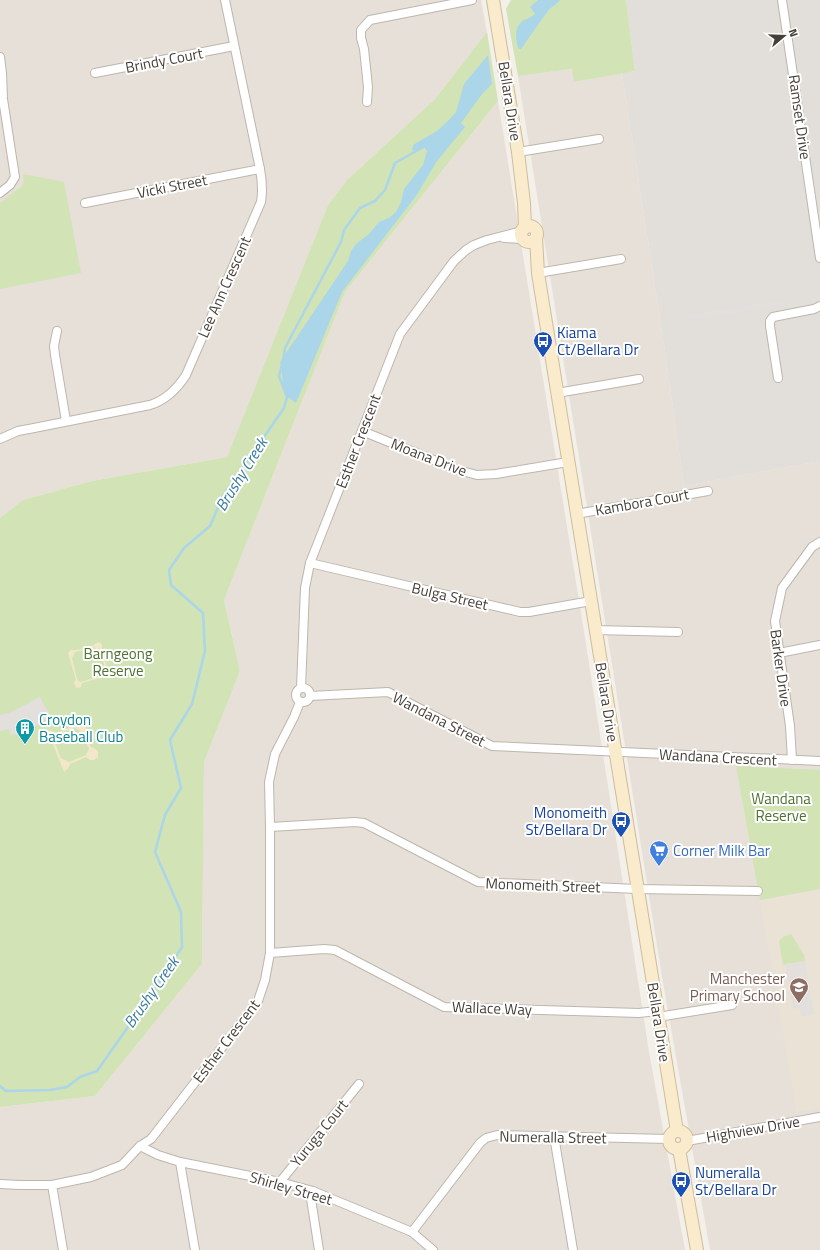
<svg xmlns="http://www.w3.org/2000/svg" width="820" height="1250" font-family="'Titillium Web',sans-serif">
<style>
.residential{fill:#e6e0d8}
.industrial{fill:#e2deda}
.education{fill:#eae2d4}
.green{fill:#d2e3b6}
.sand{fill:#f3e7c9;fill-rule:evenodd}
.parking{fill:#e2dfdd}
.water{fill:#abd5e9}
.lines{fill:none;stroke-linecap:round;stroke-linejoin:round}
.stream{stroke:#abd5e9;stroke-width:2.5}
.street-casing{stroke:#bdb6ac;stroke-width:10}
.secondary-casing{stroke:#cebd9d;stroke-width:14}
.street{stroke:#fff;stroke-width:8}
.secondary{stroke:#f9ebcc;stroke-width:12}
.labels{text-anchor:middle;dominant-baseline:central;stroke-width:4;stroke-linejoin:round;paint-order:stroke}
.street-label{font-size:15px;fill:#463f38;stroke:#fff}
.transit-label{font-size:15px;fill:#164399;stroke:#fff;text-anchor:start}
.park-label{font-size:15px;fill:#4f7231;stroke:#fff}
.culture-label{font-size:15px;fill:#0d838f;stroke:#fff;text-anchor:start}
.shop-label{font-size:15px;fill:#366cbe;stroke:#fff;text-anchor:start}
.education-label{font-size:15px;fill:#785e54;stroke:#fff;text-anchor:end}
.water-label{font-size:16px;font-style:italic;fill:#397da0;stroke:#fff}
</style>
<rect width="100%" height="100%" fill="#f3efe9"/>
<g class="residential">
<polygon points="0,0 481,0 487,32 435,99 347,180 328,205 227,457 92,481 23,500 0,518"/>
<polygon points="572,69 575,82 622,73 665,351 684,486 820,461 820,1250 710,1250 662,977 518,76"/>
<polygon points="498,101 586,644 649,1052 685,1250 0,1250 0,1107 95,1096 202,964 204,762 240,671 224,600 345,292"/>
</g>
<polygon class="industrial" points="626,0 820,0 820,461 684,486 665,351 622,73 635,71"/>
<polygon class="education" points="820,889 820,1107 797,1112 760,900"/>
<g class="green">
<polygon points="511,0 626,0 635,71 574,82 572,69 518,76 506,9"/>
<polygon points="487,32 498,101 345,292 224,600 240,671 204,762 202,964 95,1096 0,1107 0,518 23,500 92,481 227,457 328,205 347,180 435,99"/>
<polygon points="23,174 64,182 81,273 0,289 0,203 22,186 24,181"/>
<polygon points="736,766 820,770 820,889 760,900"/>
<polygon points="791,934 804,955 805,961 783,965 779,941 783,937"/>
</g>
<g class="sand">
<path d="M98,642L102,644V649L108,671H111V675L82,683L81,687L77,688L75,686L74,682L76,680L68,653L71,650C79,651 91,647 98,642ZM94,647L97,650L100,651L106,670L102,676L80,682L77,679L72,658L75,652Z"/>
<path d="M86,721L87,726L85,731L91,747L94,748L98,751V757L94,760H90L86,757L70,764L69,767L64,772L52,742L45,738V733L50,730L56,733ZM75,728L82,732L89,749L86,755L69,762L61,758L54,741L57,734Z"/>
</g>
<g class="parking">
<polygon points="786,300 787,305 692,320 691,314"/>
<polygon points="40,697 51,717 34,727 34,730 10,735 9,729 0,731 0,715 9,713"/>
<polygon points="805,961 814,1014 801,1017 800,1008 793,1009 785,964"/>
</g>
<g class="water">
<path d="M538,0H560C556,5 551,7 548,11C539,23 530,36 521,49H519C515,39 514,27 524,20C528,18 532,17 535,14L530,7Z"/>
<polygon points="488,55 492,84 482,94 461,123 465,127 437,161 416,196 342,292 296,403 285,395 280,362 348,261 351,251 356,244 369,234 379,222 389,218 396,212 401,202 404,189 423,165 427,151 424,147 412,151 413,145 437,131 448,121 456,112 464,84"/>
</g>
<g class="lines">
<g class="stream">
<polyline points="283,360 285,348 341,242 344,230 360,208 375,201 385,190 395,163 427,145"/>
<polyline points="0,1086 6,1091 50,1090 67,1087 80,1077 97,1071 156,987 182,947 181,912 155,852 165,815 181,788 170,740 192,704 205,651 203,613 171,585 169,570 184,548 210,526 223,496 284,408 287,397 279,376 282,365"/>
</g>
<defs>
<g id="street">
<polyline points="782,0 820,258"/>
<polyline points="0,57 2,73 3,99 15,177 10,185 0,193"/>
<polyline points="95,73 234,46"/>
<polyline points="367,102 368,87 364,49 361,38 361,30 370,20 472,0"/>
<polyline points="518,152 599,139"/>
<polyline points="85,203 260,169"/>
<polyline points="504,238 524,239"/>
<polyline points="538,273 621,259"/>
<polyline points="57,331 54,346 55,355 66,421"/>
<polyline points="778,378 770,326 770,321 773,317 814,309 820,306"/>
<polyline points="557,393 639,379"/>
<polyline points="362,431 458,470 477,475 496,474 568,462"/>
<path d="M0,439L18,431L29,429L150,405C166,400 177,389 186,375L261,202C263,190 262,180 260,169L225,0"/>
<polyline points="576,514 708,491"/>
<polyline points="310,563 520,612 529,612 591,601"/>
<polyline points="595,630 678,632"/>
<polyline points="779,653 820,645"/>
<circle cx="303" cy="695" r="7"/>
<polyline points="301,688 305,588 310,563 400,334 454,261 466,250 474,245 487,240 522,231"/>
<polyline points="310,696 388,692 492,746 820,761"/>
<polyline points="792,760 790,726 775,621 782,588 812,547 820,542"/>
<polyline points="270,827 355,822 364,823 478,882 637,889 758,891"/>
<polyline points="270,953 324,949 335,950 444,1007 639,1013 657,1011"/>
<polyline points="658,1017 732,1005"/>
<polyline points="554,1136 573,1250"/>
<polyline points="687,1141 820,1117"/>
<polyline points="140,1146 158,1155 180,1162 280,1182 313,1191 412,1232 433,1250"/>
<polyline points="180,1162 195,1250"/>
<polyline points="280,1182 359,1084"/>
<polyline points="0,1184 20,1185 52,1185 91,1177 122,1165 140,1146 151,1139 258,1001 265,980 270,953 270,827 269,782 275,754 294,717 300,702"/>
<polyline points="52,1185 63,1250"/>
<polyline points="313,1191 311,1199 319,1250"/>
<polyline points="412,1232 480,1143 486,1138 497,1135 669,1139"/>
</g>
<g id="secondary">
<polyline points="493,0 518,152 524,203 525,228"/>
<circle cx="529" cy="234" r="8"/>
<polyline points="536,238 538,273 541,292 677,1131"/>
<circle cx="678" cy="1140" r="9"/>
<polyline points="679,1149 697,1250"/>
</g>
</defs>
<use href="#street" class="street-casing"/>
<use href="#secondary" class="secondary-casing"/>
<use href="#street" class="street"/>
<use href="#secondary" class="secondary"/>
</g>
<defs>
<symbol id="bus-pin" viewBox="-11 -11 22 30"><path d="M0 17L-7.5 6A9.5 9.5 0 1 1 7.5 6Z" fill="#1a4fb4" stroke="#fff"/><path d="M-5-6H5V4H4V6H2V4H-2V6H-4V4H-5ZM-3.5-4V0h7V-4ZM-3.5 1.2v1.5H-2V1.2ZM2 1.2v1.5H3.5V1.2Z" fill="#fff"/></symbol>
<symbol id="building-pin" viewBox="-11 -11 22 30"><path d="M0 17L-7.5 6A9.5 9.5 0 1 1 7.5 6Z" fill="#0f9aa8" stroke="#fff"/><path d="M-4-6H4V6H1V3H-1V6H-4ZM-2.5-4.3h1.7v1.8h-1.7ZM.8-4.3h1.7v1.8H.8ZM-2.5-1h1.7V.8h-1.7ZM.8-1h1.7V.8H.8Z" fill="#fff"/></symbol>
<symbol id="supermarket-pin" viewBox="-11 -11 22 30"><path d="M0 17L-7.5 6A9.5 9.5 0 1 1 7.5 6Z" fill="#3f7fe0" stroke="#fff"/><path d="M-6-5.5h2.5l.6 2H6L4.5 2H-2.5L-4.4-4H-6ZM-1.5 3.2a1.3 1.3 0 1 0 .1 0ZM3 3.2a1.3 1.3 0 1 0 .1 0Z" fill="#fff"/></symbol>
<symbol id="school-pin" viewBox="-11 -11 22 30"><path d="M0 17L-7.5 6A9.5 9.5 0 1 1 7.5 6Z" fill="#8d6e63" stroke="#fff"/><path d="M0-5L7-2L0 1L-7-2ZM-4 1L0 2.5L4 1V4Q0 6-4 4Z" fill="#fff"/></symbol>
</defs>
<g fill-rule="evenodd">
<use href="#bus-pin" x="532" y="330" width="22" height="30"/>
<use href="#building-pin" x="14" y="717" width="22" height="30"/>
<use href="#bus-pin" x="610" y="810" width="22" height="30"/>
<use href="#supermarket-pin" x="648" y="839" width="22" height="30"/>
<use href="#school-pin" x="788" y="976" width="22" height="30"/>
<use href="#bus-pin" x="670" y="1170" width="22" height="30"/>
</g>
<g class="labels">
<g class="street-label">
<text transform="translate(164 60) rotate(-11)">Brindy Court</text>
<text transform="translate(510 101) rotate(81)">Bellara Drive</text>
<text transform="translate(800 117) rotate(82)">Ramset Drive</text>
<text transform="translate(172 186) rotate(-11)">Vicki Street</text>
<text transform="translate(224 287) rotate(-66)">Lee Ann Crescent</text>
<text transform="translate(358 441) rotate(-69)">Esther Crescent</text>
<text transform="translate(429 457) rotate(21)">Moana Drive</text>
<text transform="translate(642 502) rotate(-10)">Kambora Court</text>
<text transform="translate(450 596) rotate(13)">Bulga Street</text>
<text transform="translate(781 668) rotate(82)">Barker Drive</text>
<text transform="translate(607 702) rotate(81)">Bellara Drive</text>
<text transform="translate(439 719) rotate(27)">Wandana Street</text>
<text transform="translate(718 757) rotate(3)">Wandana Crescent</text>
<text transform="translate(543 885) rotate(2)">Monomeith Street</text>
<text transform="translate(492 1008) rotate(2)">Wallace Way</text>
<text transform="translate(659 1022) rotate(81)">Bellara Drive</text>
<text transform="translate(226 1041) rotate(-53)">Esther Crescent</text>
<text transform="translate(753 1129) rotate(-10)">Highview Drive</text>
<text transform="translate(319 1133) rotate(-51)">Yuruga Court</text>
<text transform="translate(553 1137) rotate(1)">Numeralla Street</text>
<text transform="translate(291 1188) rotate(16)">Shirley Street</text>
</g>
<g class="transit-label">
<text x="557" y="332">Kiama<tspan x="557" dy="17">Ct/Bellara Dr</tspan></text>
<text x="607" y="812" text-anchor="end">Monomeith<tspan x="607" dy="17">St/Bellara Dr</tspan></text>
<text x="695" y="1172">Numeralla<tspan x="695" dy="17">St/Bellara Dr</tspan></text>
</g>
<g class="park-label">
<text x="118" y="653">Barngeong<tspan x="118" dy="17">Reserve</tspan></text>
<text x="781" y="798">Wandana<tspan x="781" dy="17">Reserve</tspan></text>
</g>
<g class="culture-label">
<text x="39" y="719">Croydon<tspan x="39" dy="17">Baseball Club</tspan></text>
</g>
<g class="shop-label">
<text x="673" y="850">Corner Milk Bar</text>
</g>
<g class="education-label">
<text x="785" y="978">Manchester<tspan x="785" dy="17">Primary School</tspan></text>
</g>
<g class="water-label">
<text transform="translate(241 474) rotate(-58)">Brushy Creek</text>
<text transform="translate(151 992) rotate(-55)">Brushy Creek</text>
</g>
</g>
<g transform="translate(784 36) rotate(71)" stroke="#ffffff" stroke-width="3" paint-order="stroke">
<path d="M0-3L7 15L0 10L-7 15Z" fill="#463f38"/>
<text y="-6" font-size="11" font-weight="bold" text-anchor="middle" fill="#463f38">N</text>
</g>
</svg>
